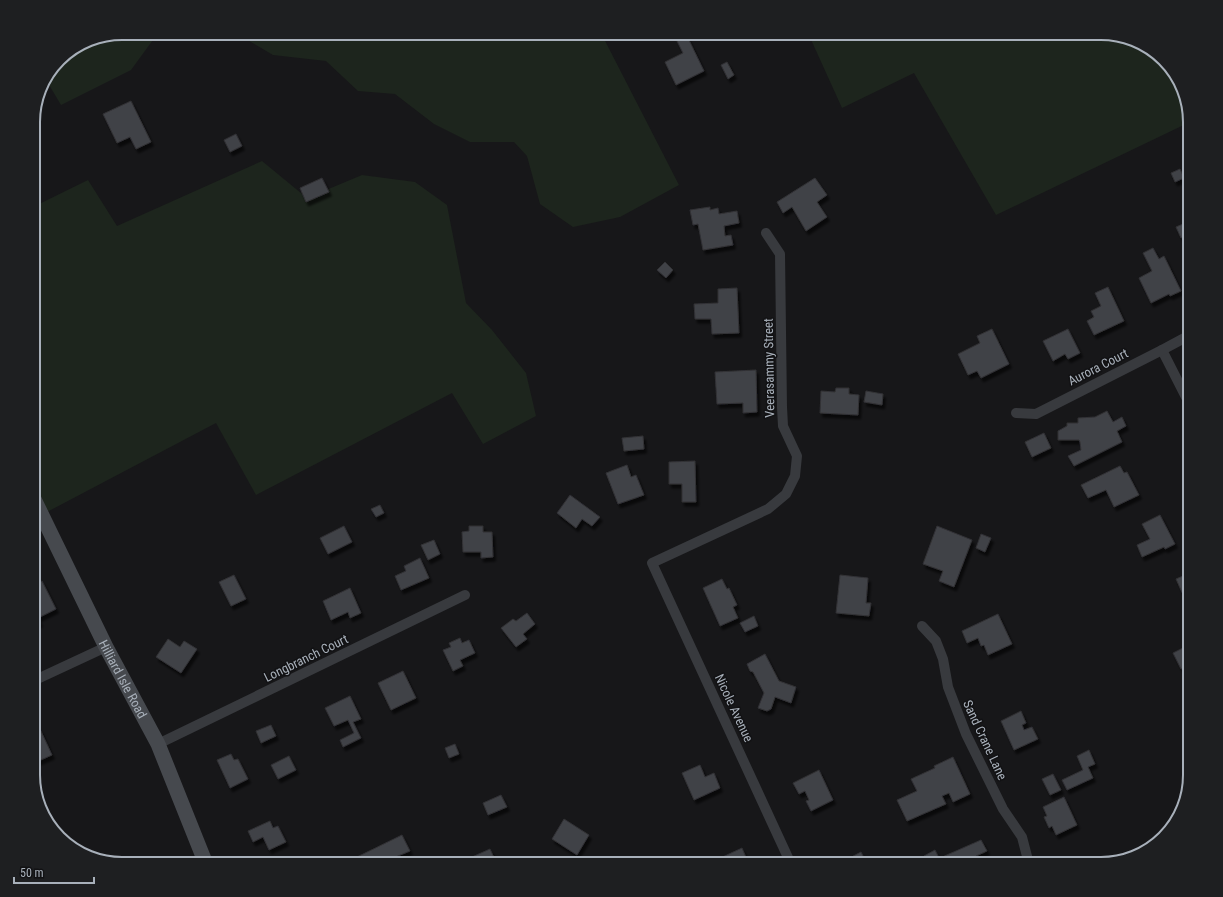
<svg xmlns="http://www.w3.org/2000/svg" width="1223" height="897" font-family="'Roboto Condensed',sans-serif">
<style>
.green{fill:#1d251d}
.building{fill:#414246;stroke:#313135;filter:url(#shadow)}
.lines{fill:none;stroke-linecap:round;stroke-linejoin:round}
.street{stroke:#383a3e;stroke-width:10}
.secondary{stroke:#46494e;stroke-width:15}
.labels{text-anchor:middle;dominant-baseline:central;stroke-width:3;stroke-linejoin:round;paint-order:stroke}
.street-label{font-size:13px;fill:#a8b0ba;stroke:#121214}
.rim{fill:none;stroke:#a8b0ba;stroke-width:2}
</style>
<defs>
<filter id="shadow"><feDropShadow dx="2.5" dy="4" stdDeviation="1" flood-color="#0009"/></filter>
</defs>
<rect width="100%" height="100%" fill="#171719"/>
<g class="green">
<polygon points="122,33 158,33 131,70 61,105 45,78 63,55 88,40"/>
<polygon points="236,33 601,33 679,185 620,217 573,227 540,204 527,156 514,142 470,142 434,124 395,94 358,91 326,61 273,55"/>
<polygon points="808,33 1102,33 1155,51 1181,82 1190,122 996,215 914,73 842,108"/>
<polygon points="262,161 307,198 362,175 415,182 447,205 466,303 492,330 526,373 536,416 483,444 452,393 256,495 216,423 47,512 33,483 33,207 88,180 117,226"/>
</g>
<g class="building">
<polygon points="687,36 704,71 676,85 665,62 683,53 677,41"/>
<polygon points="727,62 734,75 728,79 721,65"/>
<polygon points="131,101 151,142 136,149 130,137 117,143 103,114"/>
<polygon points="236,134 242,146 230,152 224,140"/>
<polygon points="1180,169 1184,178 1175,182 1171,173"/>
<polygon points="322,178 329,192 306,202 300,188"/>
<polygon points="815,178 827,195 817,202 827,217 806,231 792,207 783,213 777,202"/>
<polygon points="710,207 710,210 718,208 719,214 737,211 739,223 724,226 725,236 731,235 733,245 703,250 698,224 693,225 690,210"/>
<polygon points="1190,221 1190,248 1184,236 1181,238 1176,227"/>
<polygon points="1153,248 1159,259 1164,256 1181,291 1170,296 1169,294 1151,303 1139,278 1152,271 1143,253"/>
<polygon points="665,262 673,270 666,278 657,270"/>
<polygon points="1108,287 1124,321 1094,335 1087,321 1094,317 1091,311 1101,306 1095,293"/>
<polygon points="737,288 739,333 712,334 711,319 695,319 694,304 718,303 718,289"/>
<polygon points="992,329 1009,364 981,378 977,371 968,375 958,354 980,343 977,336"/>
<polygon points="1068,329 1080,353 1068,359 1065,354 1053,361 1043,341"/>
<polygon points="756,370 757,412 743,413 743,403 717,404 715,372"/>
<polygon points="836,388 849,388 849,394 859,395 858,415 820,413 821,391 835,392"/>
<polygon points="866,391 883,394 882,405 864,402"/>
<polygon points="1107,411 1113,422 1122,417 1126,426 1117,431 1122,442 1074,466 1068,456 1081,450 1080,442 1079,440 1058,440 1058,431 1067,426 1067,423 1078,423 1078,418 1095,417"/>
<polygon points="1044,433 1051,448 1032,457 1025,442"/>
<polygon points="643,436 644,449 624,451 622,438"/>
<polygon points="695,461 696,502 682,502 682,484 669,484 669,462"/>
<polygon points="627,465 631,477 636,475 644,495 618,504 606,473"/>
<polygon points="1120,466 1124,473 1127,472 1139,495 1114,507 1106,490 1088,498 1081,485"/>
<polygon points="570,495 600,517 592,526 582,519 576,528 557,513"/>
<polygon points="380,505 384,513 376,517 371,509"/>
<polygon points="1160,515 1175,544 1165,549 1164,547 1142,557 1137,545 1150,539 1142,524"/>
<polygon points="344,526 352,542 328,554 320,538"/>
<polygon points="469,526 483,526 483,532 492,532 493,557 481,558 481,552 463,552 462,532 469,531"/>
<polygon points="937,526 972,540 954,587 939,581 943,571 923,564"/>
<polygon points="981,534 991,538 985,552 976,548"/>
<polygon points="434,540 440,554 428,560 421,545"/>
<polygon points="420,558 429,578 401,590 395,576 406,571 404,566"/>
<polygon points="1190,573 1190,608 1189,608 1176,579"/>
<polygon points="234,575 246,599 231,606 219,582"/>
<polygon points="840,575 868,578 866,603 871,603 869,616 836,613"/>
<polygon points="722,579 727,589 729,588 737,605 733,607 738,618 720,626 703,588"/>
<polygon points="42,581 56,609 38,618 40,623 33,626 33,585"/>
<polygon points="350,588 361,613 350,618 348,612 331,620 323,601"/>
<polygon points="527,613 535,624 523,634 527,639 516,647 501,628 513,619 516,621"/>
<polygon points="998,614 1012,644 988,655 984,645 981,646 978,638 967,643 962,631"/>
<polygon points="754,616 758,626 745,632 740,623"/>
<polygon points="460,638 462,643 469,640 475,653 460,660 463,666 453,671 443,650 451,647 449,643"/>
<polygon points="168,639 180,647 184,641 197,649 181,673 156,657"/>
<polygon points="1185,647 1190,657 1190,665 1181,669 1173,653"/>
<polygon points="765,654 779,681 796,687 791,703 775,697 771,709 767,711 758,708 764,693 753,672 750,671 747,664"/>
<polygon points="403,671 416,698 391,710 378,683"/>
<polygon points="350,696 361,719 353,722 361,738 343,747 340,740 354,733 348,720 334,726 325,708"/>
<polygon points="1021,711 1026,723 1022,725 1024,730 1032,727 1038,739 1014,750 1001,721"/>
<polygon points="271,725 276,736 261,743 256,731"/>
<polygon points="40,729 52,755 34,763 33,732"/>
<polygon points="455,744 459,754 449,758 445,748"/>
<polygon points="1089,750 1095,764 1088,767 1093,778 1067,790 1062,780 1083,770 1077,756"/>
<polygon points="231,754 234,760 238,759 248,779 230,788 217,760"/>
<polygon points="289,756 296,770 278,779 271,765"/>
<polygon points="953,757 970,794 953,802 949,793 942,796 946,804 907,821 897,800 917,791 911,779 935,768 934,766"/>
<polygon points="700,765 705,777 714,773 720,788 694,800 682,773"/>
<polygon points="819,770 833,800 811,811 806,801 809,800 805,791 799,794 793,783"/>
<polygon points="1053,774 1061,790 1050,795 1042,779"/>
<polygon points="501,795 507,807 488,815 483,803"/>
<polygon points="1064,797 1077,825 1056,835 1052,826 1049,828 1044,817 1047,816 1043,807"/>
<polygon points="564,819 589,835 577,855 552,839"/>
<polygon points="270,821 273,828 278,826 286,842 269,850 263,837 253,842 248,831"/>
<polygon points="402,835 410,851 393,858 396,864 361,864 357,857"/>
<polygon points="981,840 987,851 976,856 980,864 943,864 940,858"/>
<polygon points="742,848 747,860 743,862 744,864 718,864 716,860"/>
<polygon points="490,849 497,864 464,864 463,861"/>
<polygon points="935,850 939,858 928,864 924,856"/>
<polygon points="861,852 867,864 841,864 840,863"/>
</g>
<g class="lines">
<g class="street">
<polyline points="766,233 780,254 782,407 783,426 797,456 795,476 786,494 768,509 652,563 791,864"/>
<polyline points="1162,350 1190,405"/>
<polyline points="1016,413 1036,414 1162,350 1190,335"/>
<polyline points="922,626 936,641 943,659 948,687 966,734 1003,809 1022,837 1029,864"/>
<polyline points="33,681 106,647"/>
<polyline points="158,744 465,595"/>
</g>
<path class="secondary" id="s1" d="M33,497L106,647L158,744L206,864"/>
</g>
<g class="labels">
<g class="street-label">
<text transform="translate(1098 367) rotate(-27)">Aurora Court</text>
<text transform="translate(769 368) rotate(-91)">Veerasammy Street</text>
<text transform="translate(306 658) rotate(-26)">Longbranch Court</text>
<text stroke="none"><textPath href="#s1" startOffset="203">Hilliard Isle Road</textPath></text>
<text transform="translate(734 708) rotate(65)">Nicole Avenue</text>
<text transform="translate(985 740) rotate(65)">Sand Crane Lane</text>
</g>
</g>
<path d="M0 0H1223V897H0ZM122 40H1101A82 82 0 0 1 1183 122V775A82 82 0 0 1 1101 857H122A82 82 0 0 1 40 775V122A82 82 0 0 1 122 40Z" fill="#1e1f21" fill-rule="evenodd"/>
<path class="rim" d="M122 40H1101A82 82 0 0 1 1183 122V775A82 82 0 0 1 1101 857H122A82 82 0 0 1 40 775V122A82 82 0 0 1 122 40Z"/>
<path d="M14 877v6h80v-6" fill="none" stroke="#a8b0ba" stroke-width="2"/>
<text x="20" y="877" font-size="12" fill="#a8b0ba" stroke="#121214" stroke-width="3" paint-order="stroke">50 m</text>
</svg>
